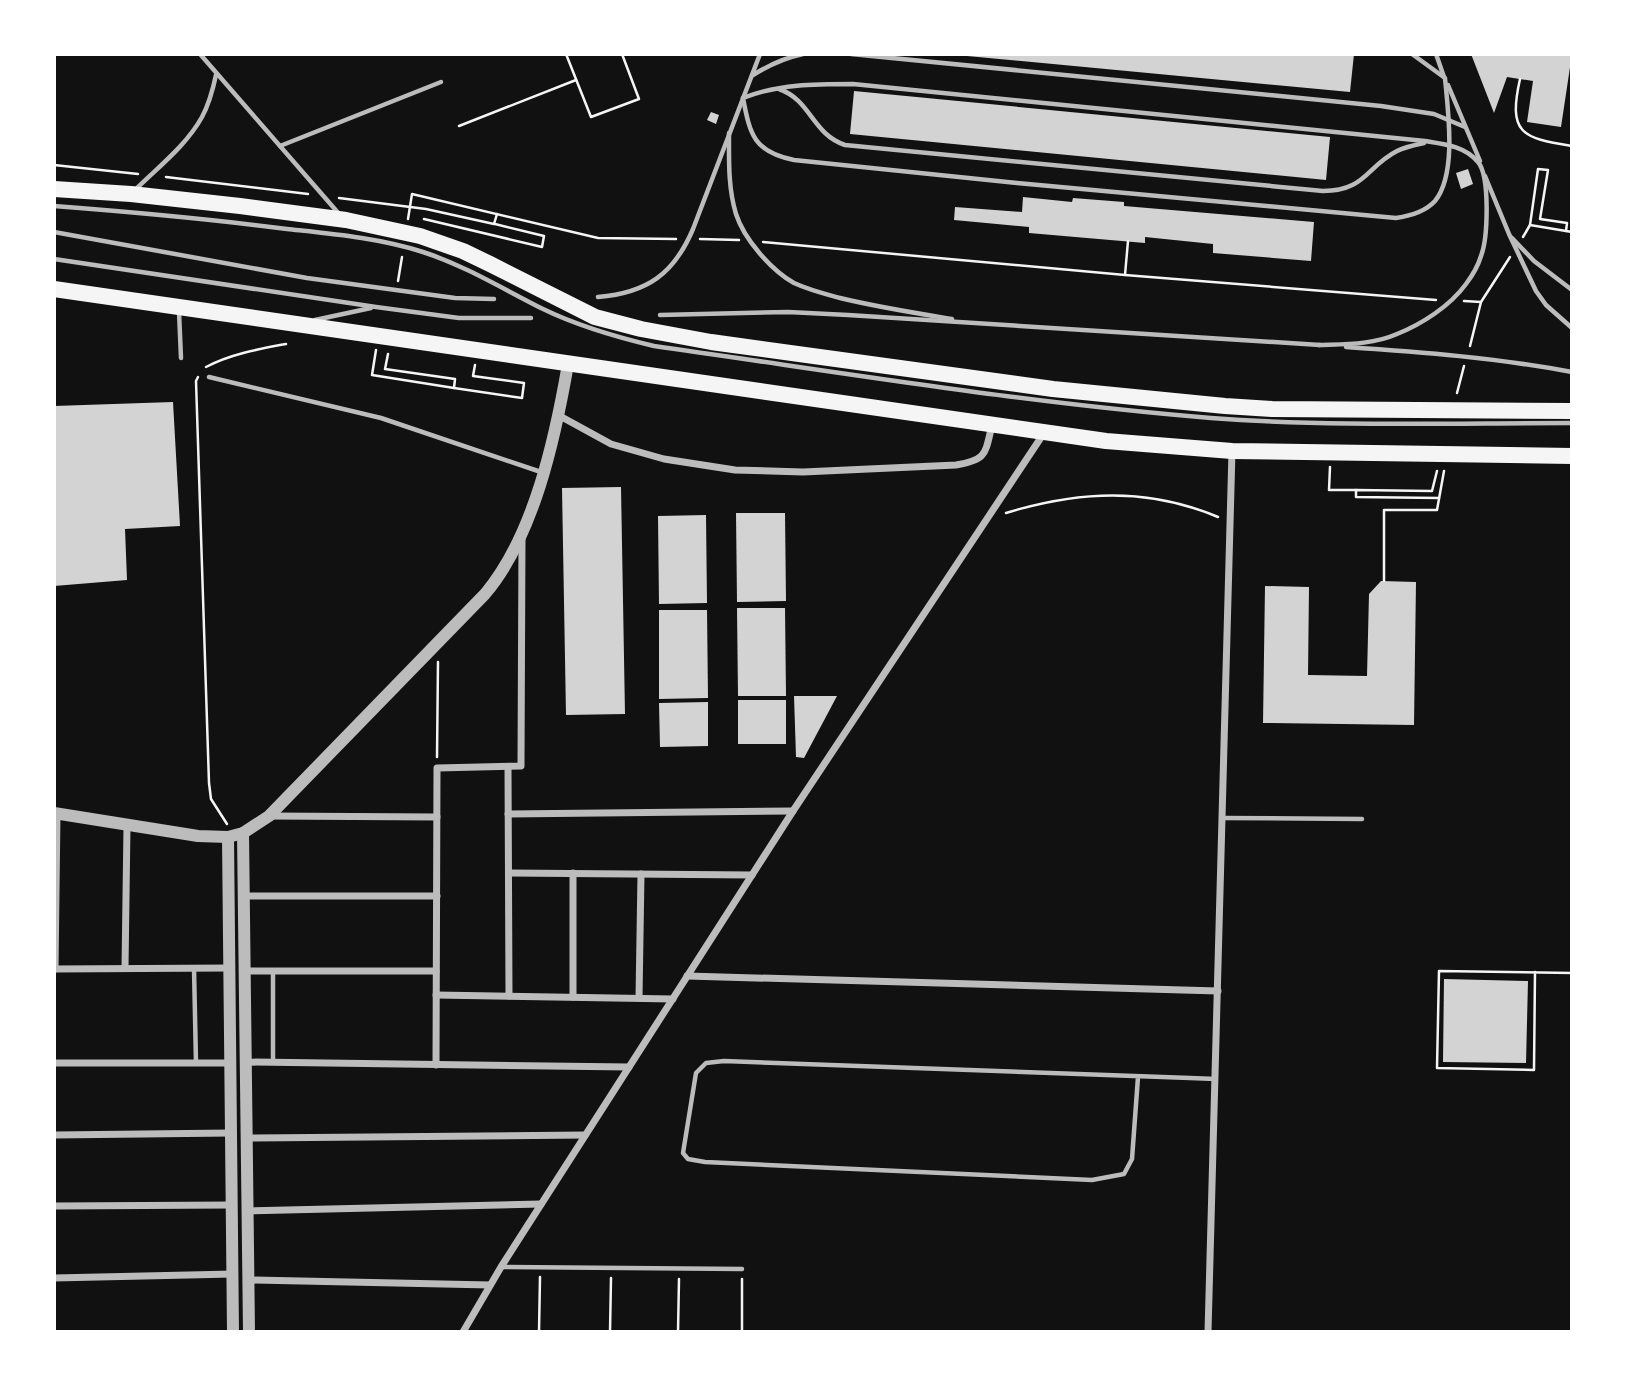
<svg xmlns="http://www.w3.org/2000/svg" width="1626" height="1386" font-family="Arial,sans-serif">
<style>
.building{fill:#d3d3d3}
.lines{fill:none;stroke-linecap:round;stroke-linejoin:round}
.path{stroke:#f5f5f5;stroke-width:2.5}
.service{stroke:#bcbcbc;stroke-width:4.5}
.minor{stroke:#bcbcbc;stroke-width:7}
.tertiary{stroke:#bcbcbc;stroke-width:12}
.trunk{stroke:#f5f5f5;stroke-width:16}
</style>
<rect width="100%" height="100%" fill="#111"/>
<g class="building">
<polygon points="967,54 1354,54 1350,92 967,56"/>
<polygon points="1471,54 1572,54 1561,127 1527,122 1533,81 1507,77 1494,113"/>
<polygon points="854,91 1330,137 1326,180 850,134"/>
<polygon points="711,112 719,115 716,124 707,120"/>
<polygon points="1468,169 1473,184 1461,189 1456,173"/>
<polygon points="1023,197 1072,202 1073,198 1124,202 1124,206 1314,222 1311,261 1213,253 1213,244 1145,237 1145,243 1029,233 1029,227 954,220 955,207 1022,212"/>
<polygon points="173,402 180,526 125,529 127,580 54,586 54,406"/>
<polygon points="621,487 625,714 566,715 562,488"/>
<polygon points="736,513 785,513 786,601 737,602"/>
<polygon points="706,515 707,603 659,604 658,516"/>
<polygon points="1381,581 1416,582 1414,725 1263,723 1265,586 1309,587 1308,675 1367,676 1369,594"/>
<polygon points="737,608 785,608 786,696 738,696"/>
<polygon points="659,610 707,610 708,698 659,699"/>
<polygon points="794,696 837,696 804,758 796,757"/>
<rect x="738" y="700" width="48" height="44"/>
<polygon points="708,702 708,746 660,747 659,703"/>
<polygon points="1444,979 1528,981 1526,1063 1443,1062"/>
</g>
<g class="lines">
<g class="path">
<polyline points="566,54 591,117 639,99 622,54"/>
<path d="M1520,79C1508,133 1521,138 1572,146"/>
<polyline points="459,126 576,80"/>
<polyline points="54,165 138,174"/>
<polyline points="166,177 308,194"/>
<polyline points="339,198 426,209 494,224 497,214"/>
<polyline points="408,219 412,194 598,238 676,239"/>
<polyline points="424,219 542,247 544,236 495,224"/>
<polyline points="1530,225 1572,232"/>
<polyline points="1523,237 1530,225 1538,169 1548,170 1540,219 1567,223 1566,231"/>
<polyline points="700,239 739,240"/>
<polyline points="763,242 1125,275 1436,300"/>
<polyline points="1125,275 1128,241"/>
<polyline points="398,281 402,257"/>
<polyline points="1464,301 1481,302"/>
<polyline points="1470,346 1481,302 1510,257"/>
<polyline points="376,350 372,375 454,388"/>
<polyline points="388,354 385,369 455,379 454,388 522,398 524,383 473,376 475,365"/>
<path d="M206,367C230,354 259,349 286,344"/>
<polyline points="198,377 196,381 209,783 211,799 227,824"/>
<polyline points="1457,393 1464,366"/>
<polyline points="1330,467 1329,490 1356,490"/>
<polyline points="1437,471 1432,491 1356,490 1356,497 1439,498"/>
<path d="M1006,513C1078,491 1147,487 1218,517"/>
<polyline points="1384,581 1384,510 1437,510 1444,471"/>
<polyline points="437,757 438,662"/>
<polyline points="1535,972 1534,1070 1437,1068 1439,971 1572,973"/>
<polyline points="539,1332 540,1277"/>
<polyline points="610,1332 611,1278"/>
<polyline points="678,1332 679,1279"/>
<polyline points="742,1332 742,1279"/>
</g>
<g class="service">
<polyline points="200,54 340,215"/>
<polyline points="851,54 1381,106 1434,114 1465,127"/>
<polyline points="1436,54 1444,77"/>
<path d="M753,75C769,65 784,58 803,54"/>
<polyline points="1448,85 1480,161"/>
<path d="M779,89C811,100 812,134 845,145L1323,191C1365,191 1366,167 1397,151C1405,147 1415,145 1424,143"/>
<path d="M743,98C778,84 816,84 853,84L1425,141C1444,144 1465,146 1478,162C1490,176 1488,238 1481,256C1478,266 1472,276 1466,284C1450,306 1422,324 1397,334C1372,345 1345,344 1318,345"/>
<path d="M743,98C750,135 754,152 794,160L1017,183L1396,218C1410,216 1425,212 1435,201C1457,174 1448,111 1445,78L1412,54"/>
<path d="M729,133C729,160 728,188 736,214C744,239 771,270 794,283C809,290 825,294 840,298C877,307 915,313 952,319"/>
<polyline points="280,146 441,82"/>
<polyline points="1485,176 1509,234 1536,291 1546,305 1572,328"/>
<path d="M134,191C157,168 186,146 202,117C209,104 213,89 216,75"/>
<path d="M54,206C132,212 210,219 287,229C333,234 379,238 423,252C466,266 503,289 543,309C578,326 616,337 654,346C839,372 1025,403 1211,418C1331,427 1452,423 1572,423"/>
<polyline points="54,232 307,278 455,298 494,299"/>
<polyline points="1512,238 1534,261 1572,290"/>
<polyline points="54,259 376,307 459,318 531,318"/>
<path d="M598,297C647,293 674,274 693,229L760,54"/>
<polyline points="179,312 181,358"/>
<polyline points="660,315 788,312 848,315 1320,345"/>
<polyline points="315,320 371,308"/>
<path d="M1346,347C1422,352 1497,358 1572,372"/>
<polyline points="209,377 381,418 541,472"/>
<polyline points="1222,818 1362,819"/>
<polyline points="194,968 196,1063"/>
<polyline points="273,972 273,1062"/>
<polyline points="1138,1077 1132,1159 1124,1174 1092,1180 705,1162 688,1159 683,1153 696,1073 706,1063 724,1061 1190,1078 1216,1079"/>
<polyline points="502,1267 742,1269"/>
</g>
<g class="minor">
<path d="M558,415L611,444L664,459L735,470L803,472L956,465C987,460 985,454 992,425"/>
<polyline points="508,767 509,996"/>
<polyline points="508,814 793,811"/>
<polyline points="269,816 437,817"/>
<polyline points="509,873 752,875"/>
<polyline points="244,896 437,896"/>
<polyline points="125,968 127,826"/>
<polyline points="54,969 229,968"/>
<polyline points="55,969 57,814"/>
<polyline points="245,971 436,971"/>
<polyline points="687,976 1218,991"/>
<polyline points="436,995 673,999"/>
<polyline points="573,997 573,873"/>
<polyline points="639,998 641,874"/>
<polyline points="246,1062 629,1067"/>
<polyline points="54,1063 230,1063"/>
<polyline points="436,1065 437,768 521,766 522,539"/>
<polyline points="54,1135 231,1133"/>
<polyline points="247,1138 585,1135"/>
<polyline points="54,1206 232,1205"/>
<polyline points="247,1211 541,1204"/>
<polyline points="54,1278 233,1274"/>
<polyline points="248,1280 490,1285"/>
<polyline points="463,1332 501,1267 793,811 1044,433"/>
<polyline points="1208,1332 1232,451"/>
</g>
<g class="tertiary">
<path d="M54,813L198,836L228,837L243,833L269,816L485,594C534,536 555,439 568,364"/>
<polyline points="243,833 249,1332"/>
<polyline points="228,837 233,1332"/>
</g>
<g class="trunk">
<polyline points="54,189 131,194 240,206 346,220 420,236 463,251 490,264 595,317 641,329 711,342 1053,389 1225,406 1272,409 1572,411"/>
<polyline points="54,289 1106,441 1232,451 1572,456"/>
</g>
</g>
<rect width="1626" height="1386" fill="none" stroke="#ffffff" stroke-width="112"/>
</svg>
